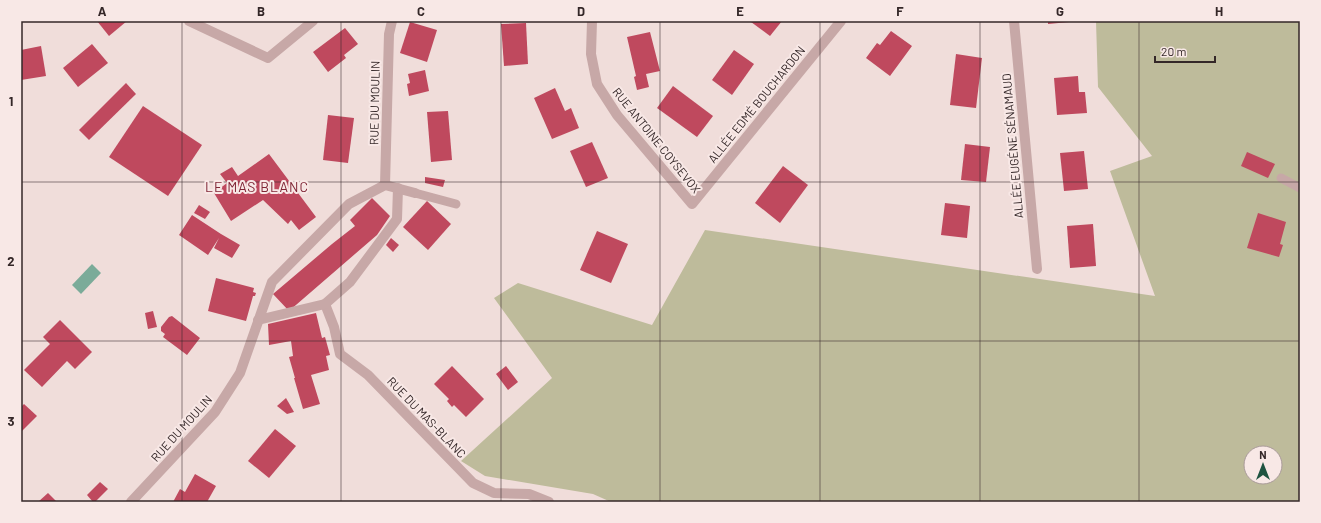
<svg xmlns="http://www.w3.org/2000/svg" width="1321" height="523" font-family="Barlow,sans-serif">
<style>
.green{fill:#bebb9b;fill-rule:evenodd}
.water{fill:#7bab99}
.building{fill:#bf495e}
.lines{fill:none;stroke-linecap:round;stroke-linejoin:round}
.lane{stroke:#c7a8a7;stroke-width:9}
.street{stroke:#c7a8a7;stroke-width:10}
.grid{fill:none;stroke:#342728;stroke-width:1;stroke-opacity:0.55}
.labels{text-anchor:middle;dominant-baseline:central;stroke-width:4;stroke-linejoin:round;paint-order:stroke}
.street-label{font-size:12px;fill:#342728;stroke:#f8e8e6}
.quarter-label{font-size:14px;letter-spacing:1px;fill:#7f2535;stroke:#f8e8e6}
.neatline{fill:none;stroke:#342728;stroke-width:1.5}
.grid-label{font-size:13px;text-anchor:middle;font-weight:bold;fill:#342728}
</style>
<rect width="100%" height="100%" fill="#f0ddda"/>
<path class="green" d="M1096,21H1300V502H611L593,494L485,476L461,461L552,378L494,298L518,283L652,325L705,230L1155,296L1110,171L1152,156L1098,87ZM1251,453H1275V477H1251Z"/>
<polygon class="water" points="92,264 101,273 81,294 72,285"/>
<g class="building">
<polygon points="97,21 127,21 109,36"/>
<polygon points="752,21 782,21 770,36 751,22"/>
<polygon points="1048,21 1069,21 1069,22 1048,24"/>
<polygon points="410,22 437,30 427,62 400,53"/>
<polygon points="526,23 528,64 504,66 501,24"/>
<polygon points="345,28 358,44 344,55 346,58 328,72 313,52"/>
<polygon points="891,31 912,46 890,76 866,58 877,43 880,45"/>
<polygon points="650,32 660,71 646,74 649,87 637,90 634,77 636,76 627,37"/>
<polygon points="92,44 108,63 78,87 63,68"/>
<polygon points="41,46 46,76 21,80 21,50"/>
<polygon points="734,50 754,64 732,95 712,80"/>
<polygon points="956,54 982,58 976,108 950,105"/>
<polygon points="425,70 429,91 409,96 407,84 410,83 408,74"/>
<polygon points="1078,76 1079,92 1085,92 1087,113 1057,115 1054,78"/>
<polygon points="126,83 136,94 89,140 79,130"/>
<polygon points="673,86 713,116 697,137 657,108"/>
<polygon points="555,88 565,111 571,108 579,128 552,139 534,98"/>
<polygon points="143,106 202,145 168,196 109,157"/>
<polygon points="448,111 452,160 431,162 427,112"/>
<polygon points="328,115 354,118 348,163 323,160"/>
<polygon points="592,142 608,178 586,187 570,151"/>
<polygon points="965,144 990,147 986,182 961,180"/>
<polygon points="1084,151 1088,189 1064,191 1060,153"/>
<polygon points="1247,152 1275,164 1268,178 1241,166"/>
<polygon points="269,154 316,217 299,230 291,220 288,224 263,200 231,221 214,193 227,183 220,174 232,167 238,176"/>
<polygon points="783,166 808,185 780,223 755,203"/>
<polygon points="425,177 445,180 443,187 425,183"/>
<polygon points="372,198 390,216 377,235 289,311 273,294 332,244 355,226 350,220"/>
<polygon points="427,201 451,224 428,250 403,227"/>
<polygon points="945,203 970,206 967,238 941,235"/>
<polygon points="199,205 210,212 205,219 194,213"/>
<polygon points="1258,213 1286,222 1280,244 1283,245 1279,257 1247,248"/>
<polygon points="192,215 221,234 240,245 232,258 214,248 219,238 208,255 179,235"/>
<polygon points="1093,224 1096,266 1070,268 1067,226"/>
<polygon points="597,231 628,244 611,283 580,270"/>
<polygon points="391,238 399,245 393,252 386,245"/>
<polygon points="216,278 254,288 253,292 256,293 255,296 253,296 246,321 208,311"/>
<polygon points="153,311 157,327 148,329 145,313"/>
<polygon points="316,313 322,338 325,337 330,355 326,356 329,370 311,375 320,404 303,409 294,378 295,378 289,357 293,356 291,341 269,345 268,324"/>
<polygon points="172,316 200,338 187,355 163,337 165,334 161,331 161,327 169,317"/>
<polygon points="60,320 92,352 75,369 67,361 42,387 24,370 50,344 43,337"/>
<polygon points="452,366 484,399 466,417 454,405 452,407 447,401 449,399 434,384"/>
<polygon points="506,366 518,382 508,390 496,374"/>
<polygon points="286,398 294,412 287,414 277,406"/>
<polygon points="24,404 37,416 21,432 21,407"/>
<polygon points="275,429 296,446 269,478 248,461"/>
<polygon points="195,474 216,486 207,502 173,502 180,489 185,492"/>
<polygon points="100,482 108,489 95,502 93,502 87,495"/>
<polygon points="48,493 57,502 38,502"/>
</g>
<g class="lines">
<g class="lane">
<polyline points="1281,178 1300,188"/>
<polyline points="415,193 456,204"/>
</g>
<g class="street">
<polyline points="189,21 268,58 313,21"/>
<polyline points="592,21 591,54 597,84 617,115 692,204 841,21"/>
<polyline points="1014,21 1037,269"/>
<polyline points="385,185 389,34 392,21"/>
<polyline points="325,304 334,327 340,354 368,375 473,483 494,493 529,494 549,502"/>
<polyline points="258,320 325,304 350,282 397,219 398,188"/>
<polyline points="131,502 215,412 240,373 272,282 349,204 385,185 415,193"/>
</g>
</g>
<path class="grid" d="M182,21V502M341,21V502M501,21V502M660,21V502M820,21V502M980,21V502M1139,21V502M21,182H1300M21,341H1300"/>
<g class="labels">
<g class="street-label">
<text transform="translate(374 103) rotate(-89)">RUE DU MOULIN</text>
<text transform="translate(756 104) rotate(-51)">ALLÉE EDMÉ BOUCHARDON</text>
<text transform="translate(657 140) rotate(51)">RUE ANTOINE COYSEVOX</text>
<text transform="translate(1012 146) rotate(-95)">ALLÉE EUGÉNE SÉNAMAUD</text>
<text transform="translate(427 417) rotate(46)">RUE DU MAS-BLANC</text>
<text transform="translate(181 428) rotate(-48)">RUE DU MOULIN</text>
</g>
<g class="quarter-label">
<text x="257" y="186">LE MAS BLANC</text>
</g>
</g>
<rect width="1321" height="523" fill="none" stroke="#f8e8e6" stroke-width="44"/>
<g transform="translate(1263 465)"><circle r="19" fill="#f8e8e6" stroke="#aa9b9a"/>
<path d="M0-3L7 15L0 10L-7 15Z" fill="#1f5341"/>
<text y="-6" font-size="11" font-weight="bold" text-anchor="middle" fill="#342728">N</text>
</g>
<path d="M1155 56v6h60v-6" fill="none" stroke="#342728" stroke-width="2"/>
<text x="1161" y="56" font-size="12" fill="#342728" stroke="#f8e8e6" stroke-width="3" paint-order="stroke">20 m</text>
<rect x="22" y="22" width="1277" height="479" class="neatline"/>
<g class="grid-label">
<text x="102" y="16">A</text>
<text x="261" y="16">B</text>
<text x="421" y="16">C</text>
<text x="581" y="16">D</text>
<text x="740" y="16">E</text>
<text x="900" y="16">F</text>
<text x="1060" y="16">G</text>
<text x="1219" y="16">H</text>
<text x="11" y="106">1</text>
<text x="11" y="266">2</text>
<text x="11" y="426">3</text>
</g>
</svg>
